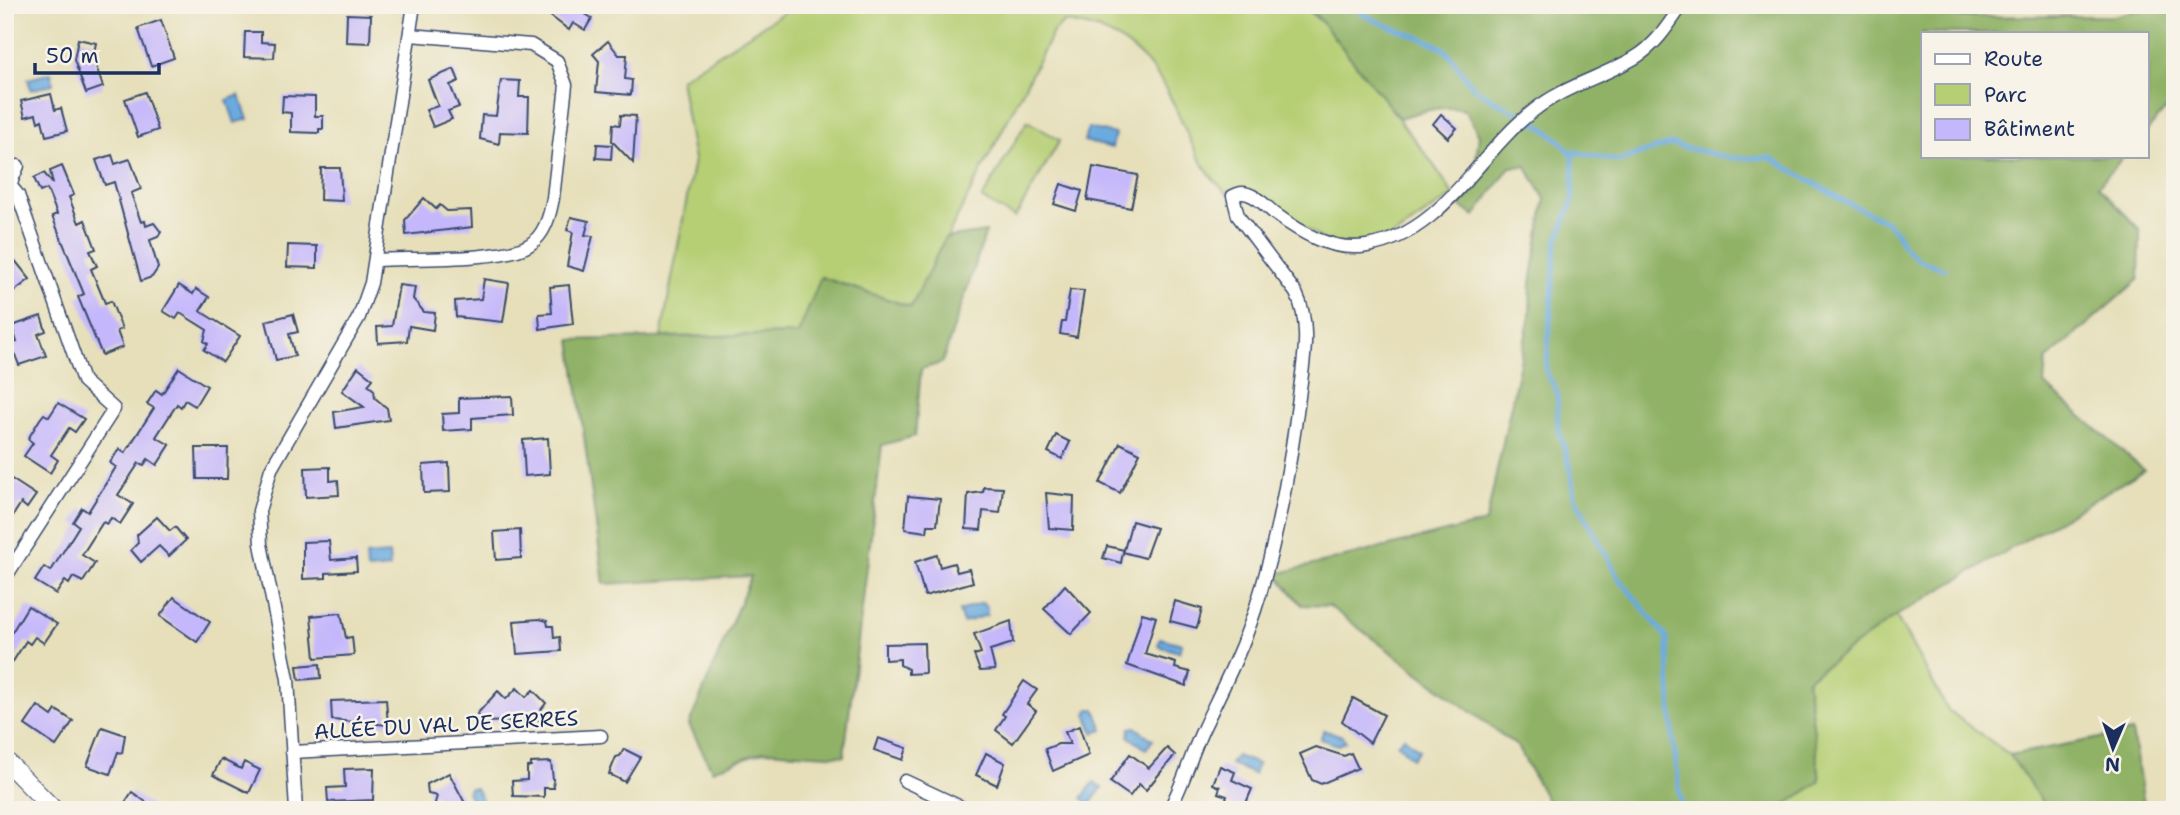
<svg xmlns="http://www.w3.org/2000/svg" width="2180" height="815" font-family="'Shantell Sans',sans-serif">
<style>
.green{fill:#b6cf74;stroke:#687f69;stroke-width:2}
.forest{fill:#90b266;stroke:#567062;stroke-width:2}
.water{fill:#6baade;stroke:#436c9e;stroke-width:2}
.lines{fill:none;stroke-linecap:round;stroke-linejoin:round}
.stream{stroke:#6baade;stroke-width:5}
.building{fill:#c5b7fb}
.street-casing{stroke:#39496c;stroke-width:15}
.secondary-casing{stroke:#39496c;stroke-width:20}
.street{stroke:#fff;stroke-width:12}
.secondary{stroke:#fff;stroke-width:18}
.labels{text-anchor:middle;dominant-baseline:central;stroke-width:5;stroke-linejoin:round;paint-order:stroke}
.street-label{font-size:21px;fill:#1b2f5e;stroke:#f7f3e8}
</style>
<rect width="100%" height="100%" fill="#f7f3e8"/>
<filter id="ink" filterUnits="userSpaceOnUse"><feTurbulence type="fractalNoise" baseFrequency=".0143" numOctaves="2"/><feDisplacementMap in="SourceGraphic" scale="14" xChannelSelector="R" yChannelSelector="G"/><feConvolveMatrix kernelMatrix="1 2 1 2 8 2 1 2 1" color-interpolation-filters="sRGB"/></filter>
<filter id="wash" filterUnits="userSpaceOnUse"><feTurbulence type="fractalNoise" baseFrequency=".00686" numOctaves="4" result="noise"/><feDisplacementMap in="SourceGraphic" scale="28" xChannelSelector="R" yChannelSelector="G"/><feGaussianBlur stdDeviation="1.57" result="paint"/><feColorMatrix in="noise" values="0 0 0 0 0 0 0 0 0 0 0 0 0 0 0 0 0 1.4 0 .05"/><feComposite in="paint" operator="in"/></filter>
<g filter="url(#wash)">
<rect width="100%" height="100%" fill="#e6dfba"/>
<g class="green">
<path d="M795,5H1298C1345,31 1377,93 1410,134C1426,154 1440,172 1453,195L1386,241L1332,245L1252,195L1233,198C1203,176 1190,139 1175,107C1153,58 1117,27 1064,22L1053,32L911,307L821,277L799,334L661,337L694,160L680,79Z"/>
<polygon points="1027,121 1060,140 1015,218 982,199"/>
<polygon points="1896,616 1948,710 2010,755 2044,805 2039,810 1778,810 1820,781 1807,679"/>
</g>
<g class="forest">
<path d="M1298,5H1942L1941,17L2113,16L2159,5H2175V107L2171,103L2147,131V33H1923V156H2124L2098,186L2140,230L2139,279L2046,360L2044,384L2144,470L1896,616L1807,679L1820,781L1778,810H1552L1518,747L1329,606L1302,605L1276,574L1486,522L1530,316L1531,283L1545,199L1526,166L1510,167L1475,216L1460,206L1472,191L1479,135L1465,110C1442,104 1421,112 1399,118L1316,15Z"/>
<polygon points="986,232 942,363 921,369 915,436 882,445 844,756 764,751 712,770 689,725 751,576 604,584 571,340 798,334 821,277 911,307 945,238"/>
<polygon points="2132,732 2145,810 2039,810 2044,805 2010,755"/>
</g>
<g class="water">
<polygon points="51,73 53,84 31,90 28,79"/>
<polygon points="239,95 248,119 235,123 227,100"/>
<polygon points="1088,128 1115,134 1112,148 1084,141"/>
<polygon points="389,554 390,568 367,570 366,556"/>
<polygon points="982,603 987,608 987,615 963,623 959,611"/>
<polygon points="1160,638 1182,644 1179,652 1158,646"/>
<polygon points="1089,709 1095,709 1103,730 1094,733 1086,714"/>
<polygon points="1135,727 1153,740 1146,749 1129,737 1130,728"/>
<polygon points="1324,730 1343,736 1346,742 1338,745 1320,739"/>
<polygon points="1404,737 1419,750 1412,758 1397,744"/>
<polygon points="1236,756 1258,764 1254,774 1230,764"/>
<polygon points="1094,782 1102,788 1090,804 1082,798"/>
<polygon points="470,788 476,788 485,805 476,810 467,792"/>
</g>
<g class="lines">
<g class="stream">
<path d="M1351,5C1376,27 1411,31 1439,46C1457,56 1461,79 1477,90C1505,109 1555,126 1573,157V200L1556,244L1546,373L1557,391L1558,428L1570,466L1574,496L1618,577L1667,638L1673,738L1682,810"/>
<polyline points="1570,151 1618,161 1670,144 1730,158 1771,158 1844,201 1885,221 1897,232 1902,245 1919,260 1945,269"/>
</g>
</g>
<g id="blocks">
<g class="building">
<polygon points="554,5 584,5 580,11 592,18 585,30 573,23 569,30 549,15"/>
<polygon points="347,14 371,15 370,43 346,42"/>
<polygon points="161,20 174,58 151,66 138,28"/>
<polygon points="245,32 261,32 261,42 275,43 274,58 244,57"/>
<polygon points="78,39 96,43 93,57 103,87 86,93 74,60"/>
<polygon points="608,41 619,55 627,55 625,79 632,80 631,95 596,92 599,61 593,54"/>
<polygon points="454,69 459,81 450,85 459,107 448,111 452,119 433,127 426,110 438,106 428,80"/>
<polygon points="501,80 520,81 519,97 529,97 528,133 500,132 499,144 480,139 482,115 496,116"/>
<polygon points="145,92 158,130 138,137 125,99"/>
<polygon points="51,94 55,110 61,108 67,131 46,136 42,120 38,122 36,114 25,117 21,101"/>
<polygon points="283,96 315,97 315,116 323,116 323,129 319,129 319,133 291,132 291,113 282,112"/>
<polygon points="1441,114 1457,128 1448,138 1433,124"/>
<polygon points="621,115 636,116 633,163 612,141 613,124 620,125"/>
<polygon points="597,144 612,145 611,159 596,158"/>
<polygon points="112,155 115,164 130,159 141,189 131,193 141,222 145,221 146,226 154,223 161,232 158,237 150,240 158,268 152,277 141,281 114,182 105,185 96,160"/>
<polygon points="62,166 74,195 69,197 79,223 85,220 96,249 90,251 97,266 91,269 105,303 111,301 122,329 117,331 123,347 102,355 78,297 84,294 79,282 52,216 57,214 47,189 40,192 34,178 44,173 53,184 50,171"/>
<polygon points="1093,167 1138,175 1131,208 1087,200"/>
<polygon points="321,168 340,168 342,201 320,200"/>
<polygon points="1061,184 1082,191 1076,211 1054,204"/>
<polygon points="424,198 436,209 440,205 447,211 471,210 472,227 406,235 405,220"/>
<polygon points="571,217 589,221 585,235 593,236 584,271 567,266 573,232 567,230"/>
<polygon points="288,245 317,246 317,268 287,267"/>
<polygon points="5,248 30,279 12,293 5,284"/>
<polygon points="484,279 509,283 503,322 456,317 455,301 481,299"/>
<polygon points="179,285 193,294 196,289 209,297 200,311 240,336 223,362 204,350 208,344 204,341 207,330 180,313 176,319 163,311"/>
<polygon points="399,285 415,287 413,299 424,312 435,313 433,330 409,326 407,341 378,343 377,327 392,326"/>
<polygon points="569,285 573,324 540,329 539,314 552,313 550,287"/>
<polygon points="1070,290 1084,291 1077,337 1060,334 1062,322 1065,322"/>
<polygon points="293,314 298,332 289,334 295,356 276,360 266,321"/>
<polygon points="41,316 46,331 38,334 46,356 19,365 11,344 17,342 12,326"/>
<polygon points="358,367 373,379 368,385 374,390 375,398 387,408 389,420 336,428 334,412 364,407 342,391"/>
<polygon points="179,368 207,386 195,406 185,400 181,407 177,404 156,437 170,445 157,465 148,459 144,465 139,463 118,495 133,504 120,524 111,518 107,524 103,522 82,555 95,563 83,582 73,577 69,584 65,581 56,594 35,581 44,567 51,571 79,526 73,522 82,508 88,512 116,467 110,463 119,449 125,453 154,408 147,404 156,390 162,394"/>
<polygon points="512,396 513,415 472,418 472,429 443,431 442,414 459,413 459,398"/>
<polygon points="58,403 84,419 75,432 69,428 51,455 58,460 50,473 24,456 33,443 28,439 40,419 44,414 49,417"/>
<polygon points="1056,435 1070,442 1062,459 1048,452"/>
<polygon points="548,438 550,474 525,476 523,440"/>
<polygon points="1120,443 1140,453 1120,493 1100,483"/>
<polygon points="196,448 228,448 227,479 197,479"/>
<polygon points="449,463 450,492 424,493 423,465"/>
<polygon points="330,467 330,481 338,480 339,495 306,497 305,468"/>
<polygon points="10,478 36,495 27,508 21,503 5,528 5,486"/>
<polygon points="984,487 1003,488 1000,513 983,511 981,530 966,529 968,494 983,492"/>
<polygon points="1046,493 1074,496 1073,530 1049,528"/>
<polygon points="908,496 940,499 937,525 928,525 927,532 905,529"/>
<polygon points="157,517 170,531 175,527 186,540 169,556 159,546 141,562 131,550 138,543 137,535"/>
<polygon points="1132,521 1156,528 1145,558 1123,552 1121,563 1103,558 1107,546 1124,550"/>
<polygon points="520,530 521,558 496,560 494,532"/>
<polygon points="329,541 331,560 356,558 357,571 326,573 326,578 303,579 303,542"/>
<polygon points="937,555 940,567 954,563 957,572 969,569 973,582 925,596 915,562"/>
<polygon points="1065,585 1091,613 1071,634 1044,609"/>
<polygon points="174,597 210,622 197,642 160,616"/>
<polygon points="1175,601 1202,609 1197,628 1170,621"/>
<polygon points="28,606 57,624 44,643 35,637 30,644 26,641 5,674 5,627 12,632"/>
<polygon points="341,613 346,638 352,637 354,655 315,658 311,616"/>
<polygon points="1142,613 1156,617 1145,654 1176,663 1175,668 1190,672 1186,686 1127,665"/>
<polygon points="540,619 547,621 548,626 553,626 554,638 560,637 561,651 517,654 514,621"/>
<polygon points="1011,621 1013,643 990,650 995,670 980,671 974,655 981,653 974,634"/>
<polygon points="924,643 925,673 908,674 908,669 900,665 900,659 885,660 885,644"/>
<polygon points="320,664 321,678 299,680 297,666"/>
<polygon points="1024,681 1037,690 1027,704 1036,711 1013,743 996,730 1005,716 1002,714"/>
<polygon points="517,688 526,697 533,690 546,703 540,711 540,720 486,722 477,714 498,691 506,699"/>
<polygon points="1353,698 1384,715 1370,743 1342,721"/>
<polygon points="386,699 388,725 332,720 331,701"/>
<polygon points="38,706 52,716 56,710 73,721 56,746 25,725"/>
<polygon points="1079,726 1089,755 1053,771 1045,749 1058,744 1070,744 1065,732"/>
<polygon points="102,727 125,735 122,753 118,752 110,774 87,766"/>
<polygon points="878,738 907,748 903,760 874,750"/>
<polygon points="1316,747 1344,756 1351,753 1358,768 1321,784 1312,780 1300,754"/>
<polygon points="1167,748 1175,755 1146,790 1139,784 1130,796 1110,782 1130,754 1149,768"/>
<polygon points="624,749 640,757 625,782 609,774 616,757 620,756"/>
<polygon points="986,753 1005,763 997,785 976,775"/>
<polygon points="221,759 241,769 244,762 260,770 249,793 213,775"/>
<polygon points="551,762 554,788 544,788 544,797 513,796 512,781 527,780 527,767 531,766 531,763"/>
<polygon points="1220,766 1235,772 1232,780 1252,789 1243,810 1224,804 1227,796 1218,793 1220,787 1213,784"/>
<polygon points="374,768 373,800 328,802 327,788 345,787 344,769"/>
<polygon points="449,773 465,803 451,810 433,810 437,796 428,794 427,784"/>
<polygon points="132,792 157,810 120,810"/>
</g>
</g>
</g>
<g filter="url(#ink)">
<use href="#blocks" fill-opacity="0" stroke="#39496c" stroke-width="2"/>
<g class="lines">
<defs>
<g id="street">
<polyline points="10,185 18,166"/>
<polyline points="5,187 10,185 18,195 83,381 114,409 5,578"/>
<path d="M377,260C409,258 505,261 529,245C545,235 550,215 553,198L566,85L557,61L531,45L410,35"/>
<polyline points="292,752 601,736"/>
<polyline points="905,781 967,810"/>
<polyline points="296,810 288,679 261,544 259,511 271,469 359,317 371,283 414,5"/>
<path d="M1169,810C1184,783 1191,754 1204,727C1222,689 1242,650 1255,610C1277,542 1290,468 1299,397C1303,362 1312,326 1296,293L1238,216L1233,196C1239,193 1242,192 1248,194C1258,197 1267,207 1274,213C1301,233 1332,252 1367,246C1443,234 1477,154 1533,111C1564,86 1603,77 1636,57C1656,45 1669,24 1682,5"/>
</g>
<polyline id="secondary" points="5,760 54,810"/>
</defs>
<use href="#street" class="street-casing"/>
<use href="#secondary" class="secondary-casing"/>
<use href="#street" class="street"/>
<use href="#secondary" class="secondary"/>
</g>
</g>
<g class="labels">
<g class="street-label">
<text transform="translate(446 725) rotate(-3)">ALLÉE DU VAL DE SERRES</text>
</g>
</g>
<rect width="2180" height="815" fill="none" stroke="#f7f3e8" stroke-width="28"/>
<rect x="1921" y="32" width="228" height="126" fill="#f7f3e8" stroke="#9fa5b1" stroke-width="2"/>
<rect x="1935" y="54" width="35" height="10" fill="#ffffff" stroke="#9fa5b1" stroke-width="2"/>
<text x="1984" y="66" font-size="21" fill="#1b2f5e">Route</text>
<rect x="1935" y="84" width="35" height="21" fill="#b6cf74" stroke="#9fa5b1" stroke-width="2"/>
<text x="1984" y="102" font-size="21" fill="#1b2f5e">Parc</text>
<rect x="1935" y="119" width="35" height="21" fill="#c5b7fb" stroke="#9fa5b1" stroke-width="2"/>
<text x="1984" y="136" font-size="21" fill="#1b2f5e">Bâtiment</text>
<g transform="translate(2113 748) rotate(182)" stroke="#f7f3e8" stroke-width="5" paint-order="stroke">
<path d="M0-5L12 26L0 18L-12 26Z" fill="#1b2f5e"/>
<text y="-10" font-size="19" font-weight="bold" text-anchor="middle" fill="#1b2f5e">N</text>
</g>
<path d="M35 63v10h124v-10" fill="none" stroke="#1b2f5e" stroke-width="3.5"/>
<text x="46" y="63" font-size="21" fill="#1b2f5e" stroke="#f7f3e8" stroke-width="5" paint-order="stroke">50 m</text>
</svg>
